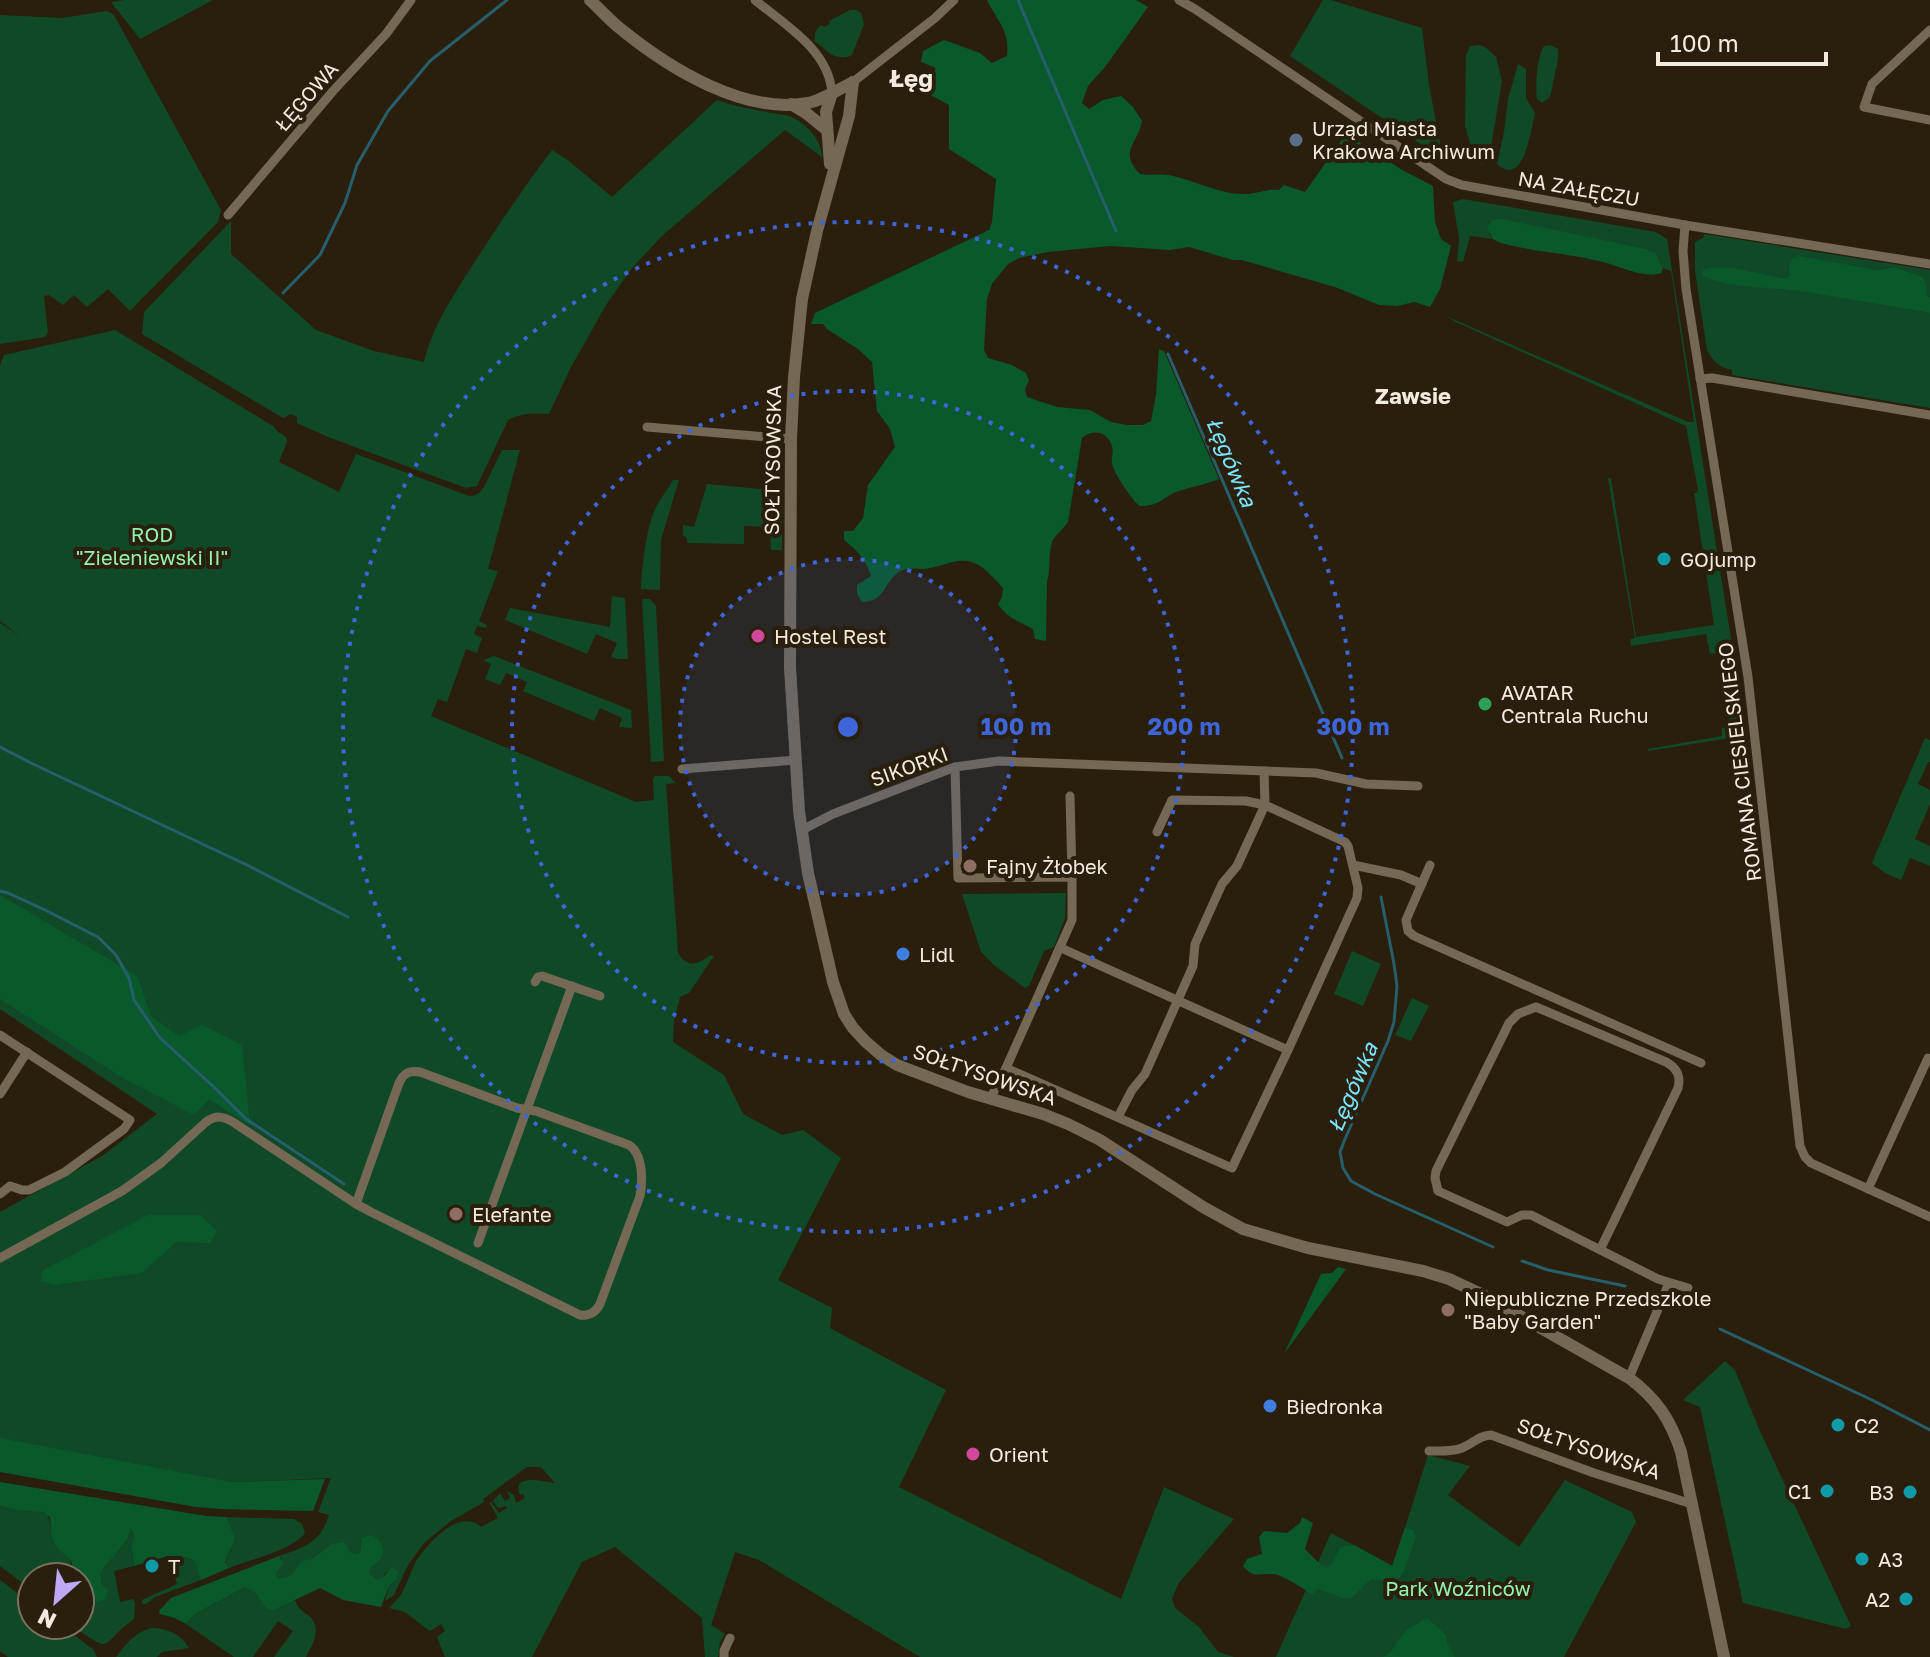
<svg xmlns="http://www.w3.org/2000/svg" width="1930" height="1657" font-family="'Golos Text',sans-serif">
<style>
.green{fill:#104927}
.forest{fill:#09592d}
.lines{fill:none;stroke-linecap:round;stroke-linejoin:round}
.stream{stroke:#275e6b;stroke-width:3}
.street{stroke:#756854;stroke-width:9}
.secondary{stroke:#756854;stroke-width:12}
.ring{fill:none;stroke:#3d66d9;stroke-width:4;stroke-dasharray:4 8}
.service-dot{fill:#5c6f8a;stroke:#2a1f0d;stroke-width:3}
.culture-dot{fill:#0f9aa8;stroke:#2a1f0d;stroke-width:3}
.hotel-dot{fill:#d1479c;stroke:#2a1f0d;stroke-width:3}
.leisure-dot{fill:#2e9e5b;stroke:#2a1f0d;stroke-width:3}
.education-dot{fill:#8d6e63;stroke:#2a1f0d;stroke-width:3}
.shop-dot{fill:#3f7fe0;stroke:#2a1f0d;stroke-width:3}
.labels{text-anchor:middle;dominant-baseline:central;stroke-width:8;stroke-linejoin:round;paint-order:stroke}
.street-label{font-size:20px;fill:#f3ebe0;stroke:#2a1f0d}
.poi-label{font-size:20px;fill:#f3ebe0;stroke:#2a1f0d;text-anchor:start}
.park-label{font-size:20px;fill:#92f3b0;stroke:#2a1f0d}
.neighbourhood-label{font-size:22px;font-weight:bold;fill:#f3ebe0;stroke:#2a1f0d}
.water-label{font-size:22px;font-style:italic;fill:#79e5ff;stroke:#2a1f0d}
.quarter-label{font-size:24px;font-weight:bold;fill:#f3ebe0;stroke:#2a1f0d}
.centre{fill:#3d66d9;stroke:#2a1f0d;stroke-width:4}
.ring-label{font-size:24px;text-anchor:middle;font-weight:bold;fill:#3d66d9;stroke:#2a1f0d;stroke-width:8;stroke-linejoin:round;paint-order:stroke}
</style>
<rect width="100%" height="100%" fill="#2a1f0d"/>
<g class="green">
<polygon points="124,0 213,0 140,39 111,2"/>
<polygon points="1323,0 1331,0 1422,28 1429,85 1443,159 1290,56"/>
<path d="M850,10H856L861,13L864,24L852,55C837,63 826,50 815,41C814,34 816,28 822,25L824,27L830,24L829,21Z"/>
<polygon points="107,11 114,15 221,210 218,222 130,311 108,289 87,307 74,295 63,305 49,295 44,296 48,333 45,337 0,344 0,15 62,18"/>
<polygon points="1479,45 1485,47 1496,57 1502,81 1490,153 1482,164 1478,162 1470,143 1465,126 1466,55 1470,46"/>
<path d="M1550,45L1558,49V59L1551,93L1549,98L1542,103L1537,99C1535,85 1537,57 1544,46Z"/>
<path d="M1518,64L1526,69V98L1535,113C1531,129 1524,189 1497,164L1504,132L1508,99Z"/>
<path d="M717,100C733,106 750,109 767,112C775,114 785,114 792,117C807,124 822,141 822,157L785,130L662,236L632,268L606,305L570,369L549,414C534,413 522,413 508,420L477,486L466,488L328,437L297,423V417L291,414L283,418L142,334L144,312L231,221V254L316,330L374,351L424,362C432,327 454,294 474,263C499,224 524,187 552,150L569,161L612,197Z"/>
<polygon points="1463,199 1656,232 1667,239 1733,651 1741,705 1738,711 1743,752 1747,757 1750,786 1737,787 1736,737 1648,751 1648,749 1722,736 1722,728 1730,726 1720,670 1722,669 1720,653 1710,654 1706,634 1631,646 1630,639 1635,638 1608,478 1611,478 1636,637 1714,625 1694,493 1697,493 1698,490 1686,426 1456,322 1446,316 1688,422 1694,422 1671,271 1663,268 1656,253 1647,249 1552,230 1489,233 1493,239 1470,236 1463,262 1457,261 1459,238 1453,202"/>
<path d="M1704,234L1930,270V297L1926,294L1921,276L1895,267L1878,270L1846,265L1788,268L1789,276L1786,278L1777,277L1779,289L1805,291L1930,313V408L1732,375V370C1718,367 1714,362 1707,350L1695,271V242L1703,238Z"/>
<path d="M115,330L273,426L278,432L286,437L287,442L279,462L339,492L356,454L469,496C476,496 480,493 484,487L502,450H520L488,569L498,571L479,621L487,625L486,628L477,626L474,634L482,638L477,653L466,649L447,702L438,699L431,716L636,802L654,800L653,779L655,776H669L676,783L666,784L678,953C687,968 698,965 710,955L714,956L689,993L680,997L674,1022L673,1042L724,1075L743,1114L782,1135L803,1130L841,1158L778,1280L832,1308L830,1328L946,1390L899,1487L1121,1599L1164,1487L1234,1519L1178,1584L1172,1599L1175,1608L1199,1627L1218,1652L1234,1657H920L759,1560L735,1552L711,1625L725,1634L720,1642L718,1657H705L702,1618L615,1547L582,1562L532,1657H445L437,1637L445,1631L441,1624L430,1631L405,1612L389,1608C393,1603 398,1599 402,1593C407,1584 410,1573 415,1563C426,1545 459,1507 481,1527L498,1518L489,1502L492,1503L499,1513L507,1508L506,1506L498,1508L493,1501L500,1493L505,1501L510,1498L507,1491L514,1495L516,1503L525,1498L523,1494L520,1495C511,1473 543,1481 555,1483L541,1467H527L483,1499L484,1502L451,1521L425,1542L408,1565L394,1595L385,1601L389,1586L397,1579L386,1572L382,1579H376L370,1573L371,1567L362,1538L360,1552L356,1555L331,1544L311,1560H305L292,1575L279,1578L275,1576L276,1573L282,1567V1558L279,1556C305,1547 320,1543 329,1515L318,1512L331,1478L233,1482L0,1439V1212L102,1156L157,1114L0,1009V623L20,636L0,621V366L4,355Z"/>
<path d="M673,480H679L661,540L660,590L641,589C642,565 646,529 656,507C661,498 668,489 673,480Z"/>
<polygon points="707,484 782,491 782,550 771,550 770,527 744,526 744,544 687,543 687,538 683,535 683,525 694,527"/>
<polygon points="612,596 625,598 628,659 618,659 611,657 617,643 596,634 587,654 505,620 510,608 610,627"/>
<polygon points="642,599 650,599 656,606 664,761 651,762"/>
<polygon points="494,656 631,710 632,728 619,727 622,718 600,708 594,721 523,691 527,682 506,673 500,685 485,679 491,664 483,660"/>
<polygon points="1925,738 1930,740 1930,762 1928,762 1918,784 1930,790 1930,804 1915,839 1930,846 1930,866 1910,858 1901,880 1885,873 1872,863"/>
<polygon points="1066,893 1065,918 1054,947 1044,951 1029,986 1025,988 995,966 981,952 962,894"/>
<polygon points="1352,951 1381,964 1363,1006 1334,994"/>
<polygon points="1412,998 1429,1006 1411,1041 1395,1035"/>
<polygon points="1725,1361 1735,1370 1759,1429 1851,1626 1846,1629 1743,1603 1700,1407 1683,1400"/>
<polygon points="1428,1455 1470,1466 1448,1495 1519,1547 1565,1480 1632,1512 1636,1522 1564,1657 1276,1657 1331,1533 1393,1566"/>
<path d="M0,1506L16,1510L39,1511L47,1514C51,1521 49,1527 52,1534C57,1547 72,1555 72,1569L63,1577H32V1590L0,1566Z"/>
<path d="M226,1517L294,1519L302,1524L305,1533C292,1550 250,1560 229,1568L225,1564L234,1541V1536Z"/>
<path d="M131,1529L134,1534L131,1546L134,1566L114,1571L120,1602L133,1599L135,1603L134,1619C98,1644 116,1657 72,1625H80V1604L91,1605L102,1585L100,1573L127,1540Z"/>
<path d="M185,1557C200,1561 195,1567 201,1580L155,1597L146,1604H142V1600L177,1584L171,1566Z"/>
<polygon points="0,1580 32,1604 32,1625 60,1625 93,1649 97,1657 8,1657 0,1651"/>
<path d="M245,1587C257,1593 261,1602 274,1610L295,1600C298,1608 301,1610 308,1615C323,1627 313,1643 306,1657H274L293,1631L278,1621L253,1657H234L186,1624L195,1614Z"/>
<path d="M151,1628C167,1628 181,1634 189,1648L162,1652L157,1657H116C126,1644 134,1633 151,1628Z"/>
</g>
<g class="forest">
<path d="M987,0H1136L1148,7L1105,67L1088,86L1082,103L1089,109L1103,100L1121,96L1133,107L1142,121C1138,144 1118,151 1140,174C1151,176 1162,173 1173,176C1195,181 1218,193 1241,194C1255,195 1266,188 1279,190L1284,185L1305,192L1346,134L1404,171L1433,186L1435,222L1441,239L1451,246L1440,289L1430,307L1414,302L1397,306L1379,305L1335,287L1242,260H1233L1189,247L1170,250L1110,246L1048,252L1019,258L1008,264L992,284L987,299L984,350L988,358L1012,365L1026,373L1029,381L1025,389L1027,397L1057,407L1090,410L1111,422L1127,425H1143L1151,421L1156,395L1159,349L1164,351L1219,479C1207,484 1195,486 1182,490C1163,495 1163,506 1140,506C1133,502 1114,473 1112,464C1111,458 1114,452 1112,446C1107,431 1093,429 1082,438L1068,522C1064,529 1055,535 1052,542C1048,555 1051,569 1047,581L1046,641L1035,639L1033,629C1020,622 1007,618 998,604L1002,597L1003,588C986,570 976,555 949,563C941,565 933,568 924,569C916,569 907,567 899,572C883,582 886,602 862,602L857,594V585L871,576C866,560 857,550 844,540V531H853L863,518L868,485L895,447L890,429L877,411L872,362L858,349L827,329L823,324H811L815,313L989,230L992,222L996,179L949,149V105L925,92L936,68L921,62L923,51L944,40L980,53L992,63L1007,56C1010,30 997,21 987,0Z"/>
<path d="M1502,219L1647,249L1656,253L1663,268L1661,273C1641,279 1619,265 1599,261C1566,253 1531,252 1498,242L1493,239L1487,227L1492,220Z"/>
<path d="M1798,256L1878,270L1895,267L1921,276L1926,283V294L1930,297V313C1889,306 1848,299 1807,292C1780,287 1723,289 1702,275L1703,270C1730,262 1759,276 1786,278L1789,276C1788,267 1788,260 1798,256Z"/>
<polygon points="0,895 137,976 151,1016 179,1036 202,1025 242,1045 250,1126 209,1099 194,1115 123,1078 0,999"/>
<polygon points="148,1215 200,1215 217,1231 210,1243 176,1242 142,1273 55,1285 41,1281 42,1271"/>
<polygon points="1338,1267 1346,1269 1284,1354 1321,1274 1332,1273"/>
<polygon points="0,1438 233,1482 325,1479 313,1511 220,1509 196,1507 0,1472"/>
<path d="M0,1482L206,1516L226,1517L234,1535V1541L225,1563L229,1568L201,1580C195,1567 200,1561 185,1557L171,1566L168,1556L134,1566L131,1546L134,1534L131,1529L127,1540L100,1573L102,1585L108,1591L106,1599L91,1605L80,1604V1577H63C85,1560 62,1558 54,1543C50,1535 51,1526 50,1517L43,1512L16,1510L0,1506Z"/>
<path d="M1302,1517L1313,1523L1305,1549L1321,1565L1328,1568L1333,1562L1340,1547L1354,1545L1392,1566L1404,1530L1405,1528L1413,1530L1416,1537L1403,1573L1397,1580L1388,1581L1371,1579L1351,1598H1343L1319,1589L1312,1594C1302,1588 1282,1574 1272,1574C1257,1573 1254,1579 1243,1566L1247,1559L1262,1554L1259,1537L1264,1531L1287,1533L1300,1523Z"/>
<path d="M371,1535C387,1543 387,1558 371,1567L370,1573L376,1579H381L393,1567L398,1572L397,1579L389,1586L381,1607L343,1600L320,1588L274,1610L267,1609L256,1594L245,1587L195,1614L186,1624L175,1618L160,1614L159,1611L171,1598L279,1556L284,1564L276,1573V1576L279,1578L292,1575L300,1563L305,1560L312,1559L331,1544L344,1542L352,1553L356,1554L360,1552L362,1538Z"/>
<polygon points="1427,1618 1446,1635 1447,1643 1455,1657 1383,1657 1390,1653 1406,1630"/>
</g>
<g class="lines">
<g class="stream">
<polyline points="1018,0 1116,231"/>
<polyline points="283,293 320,255 345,203 357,165 388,111 430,61 507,0"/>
<polyline points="1168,354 1342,758"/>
<polyline points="0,747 33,764 247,865 348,917"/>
<polyline points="0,891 8,893 43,909 98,937 116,955 129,978 134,1000 160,1038 216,1089 246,1119 344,1184"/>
<polyline points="1381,897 1394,964 1397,986 1394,1022 1388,1041 1345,1139 1340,1152 1343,1168 1351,1181 1375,1194 1493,1247"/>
<polyline points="1522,1261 1548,1270 1625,1286"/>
<polyline points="1720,1329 1872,1400 1930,1430"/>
</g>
<g class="street">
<path d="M755,0C785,25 829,50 832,93"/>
<polyline points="1179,0 1195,9 1446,179 1462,185 1685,225 1930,264"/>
<polyline points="1930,30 1872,84 1864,107 1930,120"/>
<polyline points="853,82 935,18 954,0"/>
<polyline points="228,215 333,91 386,34 411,0"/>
<polyline points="1685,225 1683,251 1686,289 1748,677 1800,1146 1805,1157 1811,1163 1930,1217"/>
<polyline points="1700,379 1712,378 1930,415"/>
<polyline points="647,427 791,439"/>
<polyline points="955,767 958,878 1072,877 1072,920 1006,1068"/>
<polyline points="682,769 796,760"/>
<polyline points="1070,796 1072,877"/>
<polyline points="802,830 833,814 955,767 999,761 1316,773 1366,784 1418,786"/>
<polyline points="1353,865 1401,875 1422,884"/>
<polyline points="1430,865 1406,920 1408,931 1414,936 1701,1063"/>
<polyline points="1061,948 1288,1050"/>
<polyline points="535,982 538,977 542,976 600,996"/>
<polyline points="0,1035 130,1120 124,1129 65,1172 29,1190 22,1190 10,1186 0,1194"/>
<polyline points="0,1094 27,1052"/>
<polyline points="990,1099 1006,1068 1232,1168 1288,1050 1357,898 1358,888 1348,846 1345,842 1265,805 1264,771"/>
<polyline points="1118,1117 1132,1090 1145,1074 1193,966 1195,944 1222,884 1237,866 1265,805 1246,801 1172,800 1157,832"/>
<polyline points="1868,1189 1928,1058"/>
<polyline points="478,1243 572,986"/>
<path d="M1600,1250L1678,1088C1681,1076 1677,1068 1666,1062L1536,1007L1518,1014L1509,1023L1436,1171L1435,1178L1438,1191L1507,1222L1522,1215H1531L1658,1279L1688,1288"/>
<path d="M0,1258L122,1191L161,1163L206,1122C216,1115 223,1116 233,1122L356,1204L371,1212L580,1315C589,1316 596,1312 600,1304L640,1196C643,1180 643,1154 629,1145L536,1111L517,1108L420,1072C409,1070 404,1073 399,1083L356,1204"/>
<polyline points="1629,1378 1669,1283"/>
<path d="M1429,1451C1439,1451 1452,1452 1462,1448C1473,1444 1479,1435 1491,1435L1594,1473L1692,1504"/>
<polyline points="724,1657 724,1651 730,1638"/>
</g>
<g class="secondary">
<path d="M590,0C601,10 610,21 622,30C669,68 744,115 808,103C823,100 839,89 853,82"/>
<path d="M853,82L849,116L817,231L802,299L794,377L791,439L790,668L799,811L808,873L833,982L844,1014L853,1028L865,1041L881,1055L897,1065L968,1092L1043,1114L1068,1124L1100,1140L1203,1207L1243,1229L1308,1248L1423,1271L1449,1279L1483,1295L1629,1378C1656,1398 1671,1420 1681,1452L1724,1657"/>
<polyline points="791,104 806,113 827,130"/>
<polyline points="830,164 826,112 832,93"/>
</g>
</g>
<circle cx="848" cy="727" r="168" fill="#3d66d9" fill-opacity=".12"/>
<g class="ring">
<circle cx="848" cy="727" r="168"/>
<circle cx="848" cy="727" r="336"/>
<circle cx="848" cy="727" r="505"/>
</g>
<circle class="service-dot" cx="1296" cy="140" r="8"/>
<g class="culture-dot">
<circle cx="1664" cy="559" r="8"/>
<circle cx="1838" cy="1425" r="8"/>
<circle cx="1827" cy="1491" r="8"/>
<circle cx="1910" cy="1492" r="8"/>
<circle cx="1862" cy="1559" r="8"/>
<circle cx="152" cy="1566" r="8"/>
<circle cx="1906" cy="1599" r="8"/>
</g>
<g class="hotel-dot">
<circle cx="758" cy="636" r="8"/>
<circle cx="973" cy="1454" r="8"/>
</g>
<circle class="leisure-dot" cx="1485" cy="704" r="8"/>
<g class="education-dot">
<circle cx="970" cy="866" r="8"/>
<circle cx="456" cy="1214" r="8"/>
<circle cx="1448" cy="1310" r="8"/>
</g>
<g class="shop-dot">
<circle cx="903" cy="954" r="8"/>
<circle cx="1270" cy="1406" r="8"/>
</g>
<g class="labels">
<g class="street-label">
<text transform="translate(306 96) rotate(-49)">ŁĘGOWA</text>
<text transform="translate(1579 188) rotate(10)">NA ZAŁĘCZU</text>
<text transform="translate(772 460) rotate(-89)">SOŁTYSOWSKA</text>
<text transform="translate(1739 762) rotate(-97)">ROMANA CIESIELSKIEGO</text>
<text transform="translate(909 766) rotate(-20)">SIKORKI</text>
<text transform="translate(985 1074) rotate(19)">SOŁTYSOWSKA</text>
<text transform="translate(1589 1448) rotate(19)">SOŁTYSOWSKA</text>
</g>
<g class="poi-label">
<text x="1312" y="128">Urząd Miasta<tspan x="1312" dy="23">Krakowa Archiwum</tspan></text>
<text x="1680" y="559">GOjump</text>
<text x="774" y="636">Hostel Rest</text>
<text x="1501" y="692">AVATAR<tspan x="1501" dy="23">Centrala Ruchu</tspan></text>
<text x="986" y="866">Fajny Żłobek</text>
<text x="919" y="954">Lidl</text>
<text x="472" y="1214">Elefante</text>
<text x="1464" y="1298">Niepubliczne Przedszkole<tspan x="1464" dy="23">"Baby Garden"</tspan></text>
<text x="1286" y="1406">Biedronka</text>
<text x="1854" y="1425">C2</text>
<text x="989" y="1454">Orient</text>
<text x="1811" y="1491" text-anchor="end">C1</text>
<text x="1894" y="1492" text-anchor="end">B3</text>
<text x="1878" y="1559">A3</text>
<text x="168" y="1566">T</text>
<text x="1890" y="1599" text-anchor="end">A2</text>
</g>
<g class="park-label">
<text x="152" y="534">ROD<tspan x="152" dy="23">"Zieleniewski II"</tspan></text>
<text x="1458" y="1588">Park Woźniców</text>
</g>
<g class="neighbourhood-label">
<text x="1413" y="395">Zawsie</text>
</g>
<g class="water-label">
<text transform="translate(1232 462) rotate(67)">Łęgówka</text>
<text transform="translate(1352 1087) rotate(-67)">Łęgówka</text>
</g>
<g class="quarter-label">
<text x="911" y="77">Łęg</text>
</g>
</g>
<circle cx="848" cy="727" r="12" class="centre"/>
<g class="ring-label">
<text x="1016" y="735">100 m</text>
<text x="1184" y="735">200 m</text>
<text x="1353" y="735">300 m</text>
</g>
<g transform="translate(56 1601) rotate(207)"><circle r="38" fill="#2a1f0d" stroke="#7a7161" stroke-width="2"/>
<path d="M0-6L14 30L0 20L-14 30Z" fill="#bda9f5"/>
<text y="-12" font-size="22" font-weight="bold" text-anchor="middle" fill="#f3ebe0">N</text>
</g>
<path d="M1658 52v12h168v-12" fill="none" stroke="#f3ebe0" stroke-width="4"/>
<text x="1670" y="52" font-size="24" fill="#f3ebe0" stroke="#2a1f0d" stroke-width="6" paint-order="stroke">100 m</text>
</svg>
